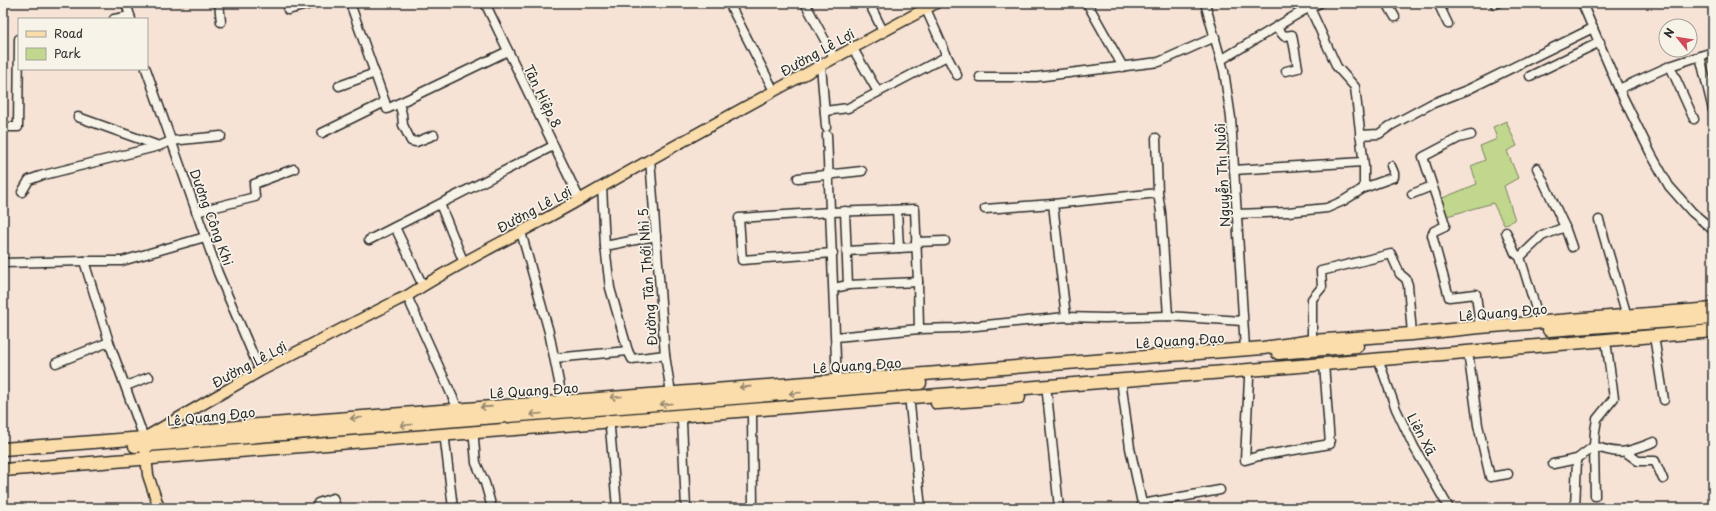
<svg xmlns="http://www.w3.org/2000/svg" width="1716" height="511" font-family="'Playpen Sans',sans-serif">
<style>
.green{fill:#c0d78d;stroke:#76815c}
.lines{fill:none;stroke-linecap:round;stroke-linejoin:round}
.minor-casing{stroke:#2b2b2b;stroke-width:11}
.major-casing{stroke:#2b2b2b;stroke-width:13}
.highway-casing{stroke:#2b2b2b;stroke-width:15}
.minor{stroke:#f7f3e8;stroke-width:8}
.major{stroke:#faddab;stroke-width:10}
.highway{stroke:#faddab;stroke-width:12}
.oneway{stroke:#92846b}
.labels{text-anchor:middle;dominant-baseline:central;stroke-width:3.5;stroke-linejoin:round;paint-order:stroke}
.street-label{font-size:13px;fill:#2b2b2b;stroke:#f7f3e8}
</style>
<rect width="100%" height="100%" fill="#f7e3d6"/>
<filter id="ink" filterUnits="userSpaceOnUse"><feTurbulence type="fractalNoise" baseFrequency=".025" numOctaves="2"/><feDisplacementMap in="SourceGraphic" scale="8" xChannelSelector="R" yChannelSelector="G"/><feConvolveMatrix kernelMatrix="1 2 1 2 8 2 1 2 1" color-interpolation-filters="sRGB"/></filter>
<g filter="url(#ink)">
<polygon class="green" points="1506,121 1517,146 1507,151 1518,178 1504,186 1515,220 1504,225 1493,203 1447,216 1440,199 1477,184 1471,166 1485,160 1480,146 1497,139 1493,127"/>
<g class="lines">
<defs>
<g id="minor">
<polyline points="126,3 131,19"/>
<polyline points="219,3 221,22"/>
<polyline points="350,3 385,102"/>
<polyline points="485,3 580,200"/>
<polyline points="729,3 774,91"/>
<polyline points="805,3 834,57"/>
<polyline points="869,3 883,31"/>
<polyline points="1087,3 1123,67"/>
<polyline points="1205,3 1224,71 1231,118 1245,349"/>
<polyline points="1387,3 1395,17"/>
<polyline points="1438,3 1448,24"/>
<polyline points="1582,3 1619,89 1651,154 1669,186 1692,212 1713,230"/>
<polyline points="1495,4 1498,3"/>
<polyline points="926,9 947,56"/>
<polyline points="288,10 315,3"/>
<polyline points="114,19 130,16"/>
<polyline points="1276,27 1284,36 1292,35 1298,68 1286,71"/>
<polyline points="852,47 878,92"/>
<polyline points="1700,56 1713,52"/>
<polyline points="1221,60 1301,12 1320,3"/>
<polyline points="821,65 826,127"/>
<polyline points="1670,66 1700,56 1713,110"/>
<polyline points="146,69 218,273 260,371"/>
<polyline points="1530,76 1600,42"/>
<polyline points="980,77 1036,77 1159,62 1215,37"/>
<polyline points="339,86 375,73"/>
<polyline points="1619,89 1670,66 1694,119"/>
<polyline points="399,103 402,114 403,125 411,141 416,142 434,135"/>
<polyline points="825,111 848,108 947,56 957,75"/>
<polyline points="78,117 159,146"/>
<polyline points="3,127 18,127 19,39"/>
<polyline points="322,133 385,102 387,109 508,51"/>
<polyline points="827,135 837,384"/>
<polyline points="1360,135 1379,134 1390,126 1431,104 1467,90 1593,28"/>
<polyline points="1471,135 1459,138 1423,157 1445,224 1445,226 1434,231 1432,235 1449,297 1476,294 1480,327"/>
<polyline points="1156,138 1158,193"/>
<polyline points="650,159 665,355 671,393"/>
<polyline points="1537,168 1565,227"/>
<polyline points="1234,170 1363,162"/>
<polyline points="798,178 862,171"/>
<polyline points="1364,188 1394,177 1394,173 1391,166"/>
<polyline points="22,192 29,180 40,176 159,146 171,141 221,136"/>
<polyline points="1412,194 1432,186"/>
<polyline points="440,204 464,263"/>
<polyline points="985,209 1053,204"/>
<polyline points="897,210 899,248"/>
<polyline points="196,212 255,197 254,184 294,169"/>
<polyline points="1236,214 1288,212 1327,208 1343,201 1364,188 1364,166 1355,87 1337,67 1310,8"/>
<polyline points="1599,220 1627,316"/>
<polyline points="395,227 423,286"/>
<polyline points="521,232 549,332 563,402"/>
<polyline points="1506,232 1515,253 1520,257"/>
<polyline points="369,240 553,146"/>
<polyline points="916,242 945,241"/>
<polyline points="605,246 656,236"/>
<polyline points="847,251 916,247"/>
<polyline points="833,253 742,260 739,218 831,212 915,209 918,282 848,285"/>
<polyline points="84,261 109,342 144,438"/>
<polyline points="3,263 84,261 122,261 205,237"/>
<polyline points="918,282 919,329 956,328 1066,317 1105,318 1168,316 1242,321"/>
<polyline points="834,288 848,285 845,211"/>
<polyline points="407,296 458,409"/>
<polyline points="1066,317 1053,204 1158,193 1161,212 1168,316"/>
<polyline points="1540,322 1520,257 1542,236 1565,227 1572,247"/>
<polyline points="1654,336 1664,400"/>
<polyline points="836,337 919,329"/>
<polyline points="1312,341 1312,299 1322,287 1321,271 1391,254 1400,274 1406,279 1408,285 1412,334"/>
<polyline points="628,351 632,359 665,355"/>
<polyline points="555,358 628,351 610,288 605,246 602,186"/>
<polyline points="1469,359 1478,425 1490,477 1508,474"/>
<polyline points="56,363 109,342"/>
<polyline points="1381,367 1396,409 1414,447 1449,508"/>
<polyline points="1249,378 1245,460 1259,456 1330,444 1324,364"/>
<polyline points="126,386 149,377"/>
<polyline points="1122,387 1130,448 1143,508"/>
<polyline points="1047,394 1059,508"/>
<polyline points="910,405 921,508"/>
<polyline points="752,416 753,508"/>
<polyline points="682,422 686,508"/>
<polyline points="610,428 617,508"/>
<polyline points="474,439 476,463 485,483 492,508"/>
<polyline points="445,441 453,508"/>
<polyline points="1627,453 1638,461 1655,461 1663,479"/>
<polyline points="1553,464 1577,459"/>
<path d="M1595,496L1594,446C1622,456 1627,452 1654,442"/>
<polyline points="1142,504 1220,490"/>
<polyline points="317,508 318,503 333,498 336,507"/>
<polyline points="1575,508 1577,459 1594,446 1595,431 1597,419 1614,398 1607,348"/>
</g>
<path id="major" d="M159,508L148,475L144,438L260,371L398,300L407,296C462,260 522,233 579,200C697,132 816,68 936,3"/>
<g id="highway">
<polyline points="1549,330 1713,318"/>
<polyline points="1278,353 1357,346"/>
<polyline points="937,403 1019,397"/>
<polyline points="135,446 920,383"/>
<polyline points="3,449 144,438 246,426 1263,348 1312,341 1412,334 1480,327 1713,309"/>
<polyline points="3,470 1324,364 1713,331"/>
</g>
</defs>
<use href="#minor" class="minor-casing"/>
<use href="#major" class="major-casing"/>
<use href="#highway" class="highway-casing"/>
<use href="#minor" class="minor"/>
<use href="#major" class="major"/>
<use href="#highway" class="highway"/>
</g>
<defs><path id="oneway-shaft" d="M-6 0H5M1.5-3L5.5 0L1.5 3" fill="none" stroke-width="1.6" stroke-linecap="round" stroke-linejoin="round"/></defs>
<g class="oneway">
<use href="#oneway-shaft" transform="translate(745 387) rotate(176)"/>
<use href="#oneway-shaft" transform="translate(795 393) rotate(175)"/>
<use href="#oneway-shaft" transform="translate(616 397) rotate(175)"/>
<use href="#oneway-shaft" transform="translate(666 404) rotate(175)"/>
<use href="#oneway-shaft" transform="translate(486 407) rotate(176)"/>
<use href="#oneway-shaft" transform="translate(536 414) rotate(175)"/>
<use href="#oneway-shaft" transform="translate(356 418) rotate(175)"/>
<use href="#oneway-shaft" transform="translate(406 425) rotate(175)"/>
</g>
</g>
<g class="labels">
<g class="street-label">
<text transform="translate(817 52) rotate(-29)">Đường Lê Lợi</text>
<text transform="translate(543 96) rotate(64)">Tân Hiệp 8</text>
<text transform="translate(1222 175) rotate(-93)">Nguyễn Thị Nuôi</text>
<text transform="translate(534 209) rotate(-28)">Đường Lê Lợi</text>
<text transform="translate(212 217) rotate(70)">Dương Công Khi</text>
<text transform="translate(647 277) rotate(-94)">Đường Tân Thới Nhì 5</text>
<text transform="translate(1503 312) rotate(-5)">Lê Quang Đạo</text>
<text transform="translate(1180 340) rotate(-4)">Lê Quang Đạo</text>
<text transform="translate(249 364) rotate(-28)">Đường Lê Lợi</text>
<text transform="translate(857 365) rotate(-4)">Lê Quang Đạo</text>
<text transform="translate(534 390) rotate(-4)">Lê Quang Đạo</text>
<text transform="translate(211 416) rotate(-6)">Lê Quang Đạo</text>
<text transform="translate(1422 434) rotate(62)">Liên Xã</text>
</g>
</g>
<rect width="1716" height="511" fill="none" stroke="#f7f3e8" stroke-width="16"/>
<rect x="8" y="8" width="1700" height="495" fill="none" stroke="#2b2b2b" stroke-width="1.5" filter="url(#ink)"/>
<rect x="18" y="18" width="130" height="52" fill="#f7f3e8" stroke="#a5a39c"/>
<rect x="26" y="31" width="20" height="6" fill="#faddab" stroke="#a5a39c"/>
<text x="54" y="38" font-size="12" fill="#2b2b2b">Road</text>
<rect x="26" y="48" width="20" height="12" fill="#c0d78d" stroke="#a5a39c"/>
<text x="54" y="58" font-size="12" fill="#2b2b2b">Park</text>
<g transform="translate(1678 38) rotate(300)"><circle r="19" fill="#f7f3e8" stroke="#a5a39c"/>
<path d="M0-3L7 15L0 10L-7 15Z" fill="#d1495b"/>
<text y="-6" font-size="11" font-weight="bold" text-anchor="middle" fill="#2b2b2b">N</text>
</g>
</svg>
